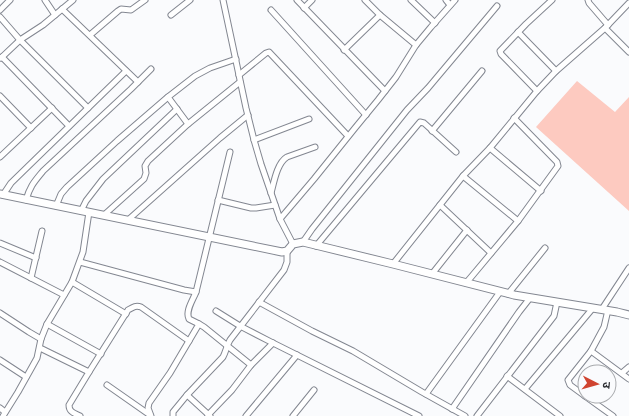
<svg xmlns="http://www.w3.org/2000/svg" width="629" height="416" font-family="'DM Sans','Noto Sans Devanagari',sans-serif">
<style>
.green{fill:#fdcac0}
.lines{fill:none;stroke-linecap:round;stroke-linejoin:round}
.minor-casing{stroke:#838791;stroke-width:7}
.tertiary-casing{stroke:#838791;stroke-width:9}
.minor{stroke:#fff;stroke-width:5}
.tertiary{stroke:#fff;stroke-width:7}
</style>
<rect width="100%" height="100%" fill="#fafbfd"/>
<polygon class="green" points="577,81 615,112 629,97 629,211 536,127"/>
<g class="lines">
<defs>
<g id="minor">
<polyline points="45,0 55,15"/>
<polyline points="223,0 246,108 254,140 261,164 280,219 293,244"/>
<polyline points="297,0 385,91"/>
<polyline points="365,0 380,15 416,45"/>
<polyline points="411,0 435,23"/>
<polyline points="446,0 450,5"/>
<polyline points="588,0 589,3 608,25"/>
<polyline points="304,8 312,0"/>
<polyline points="62,9 138,82"/>
<polyline points="0,10 10,0"/>
<polyline points="271,10 366,115"/>
<polyline points="171,15 190,0"/>
<polyline points="0,17 20,40 88,108"/>
<polyline points="605,28 629,52"/>
<polyline points="518,32 556,71"/>
<polyline points="90,35 118,11 121,9 131,10 145,0"/>
<polyline points="344,50 380,15"/>
<polyline points="2,57 69,126"/>
<polyline points="1,58 20,40 43,25 73,0"/>
<polyline points="239,75 266,53 269,52 348,136"/>
<polyline points="537,91 501,54 500,51 526,24 552,0"/>
<polyline points="0,96 31,128"/>
<polyline points="168,97 188,124"/>
<polyline points="432,131 482,71"/>
<polyline points="254,140 309,119"/>
<polyline points="490,148 541,191"/>
<polyline points="0,157 52,108"/>
<polyline points="463,176 518,221"/>
<path d="M271,193C274,182 277,163 287,157L315,147"/>
<polyline points="3,195 11,183 126,71"/>
<path d="M26,200C30,186 34,182 43,171L131,89L151,69"/>
<polyline points="218,200 251,208 256,208 275,205"/>
<polyline points="440,205 491,253"/>
<polyline points="56,206 61,194 67,187 117,141 168,97 195,76 210,68 236,59"/>
<polyline points="81,211 86,201 103,179 177,109"/>
<polyline points="104,215 144,179 146,173 145,166 148,161 188,124 240,82"/>
<polyline points="280,219 314,179 355,128 378,100 396,77 416,45 431,27 455,0"/>
<polyline points="128,220 220,138 248,115"/>
<polyline points="303,242 312,229 407,110 428,88 497,6"/>
<polyline points="0,243 36,258"/>
<polyline points="316,246 420,122 424,123 456,152"/>
<polyline points="0,262 64,295"/>
<polyline points="80,262 184,290 196,292"/>
<polyline points="393,264 463,176 490,148 537,91 556,71 605,28 629,3"/>
<polyline points="432,274 467,230"/>
<polyline points="31,278 42,231"/>
<polyline points="72,282 126,314"/>
<polyline points="466,283 472,276 518,221 558,166 557,162 514,118"/>
<polyline points="508,294 545,248"/>
<polyline points="259,302 312,331 353,351 422,392 465,416"/>
<polyline points="602,309 629,268"/>
<polyline points="216,311 240,326 273,343 419,416"/>
<polyline points="0,313 29,332 41,339"/>
<polyline points="47,324 101,354"/>
<polyline points="199,324 204,327 251,365"/>
<path d="M40,348L89,372L69,405C69,412 74,413 80,416"/>
<polyline points="591,351 604,327 608,310"/>
<polyline points="0,360 26,377"/>
<path d="M89,372L128,310C133,307 136,305 141,307L189,341"/>
<polyline points="622,373 629,367"/>
<polyline points="507,376 560,416"/>
<polyline points="107,385 150,415"/>
<polyline points="525,389 593,308"/>
<polyline points="426,394 500,292"/>
<polyline points="187,395 210,416"/>
<polyline points="585,396 570,385 568,380 591,351 629,379"/>
<polyline points="585,396 613,416"/>
<polyline points="0,408 5,412"/>
<polyline points="452,409 519,312 530,298"/>
<polyline points="208,415 232,390 251,365 273,343"/>
<polyline points="3,416 18,392 32,367 37,358 41,339 47,324 72,282 83,252 89,212"/>
<path d="M151,416L148,408L149,403L170,373L199,324L189,319C185,311 193,300 196,292L230,152"/>
<path d="M173,416V412L187,395L223,357C226,351 227,345 230,340L284,270L287,262V251"/>
<polyline points="246,416 297,355"/>
<polyline points="293,416 314,390"/>
<polyline points="477,416 554,316 557,302"/>
</g>
<polyline id="tertiary" points="0,194 282,252 287,251 293,244 303,242 393,264 514,295 617,312 629,315"/>
</defs>
<use href="#minor" class="minor-casing"/>
<use href="#tertiary" class="tertiary-casing"/>
<use href="#minor" class="minor"/>
<use href="#tertiary" class="tertiary"/>
</g>
<g transform="translate(597 384) rotate(96)"><circle r="19" fill="#fafbfd" stroke="#a8aaad"/>
<path d="M0-3L7 15L0 10L-7 15Z" fill="#d04430"/>
<text y="-6" font-size="11" font-weight="bold" text-anchor="middle" fill="#2e3034">उ</text>
</g>
</svg>
